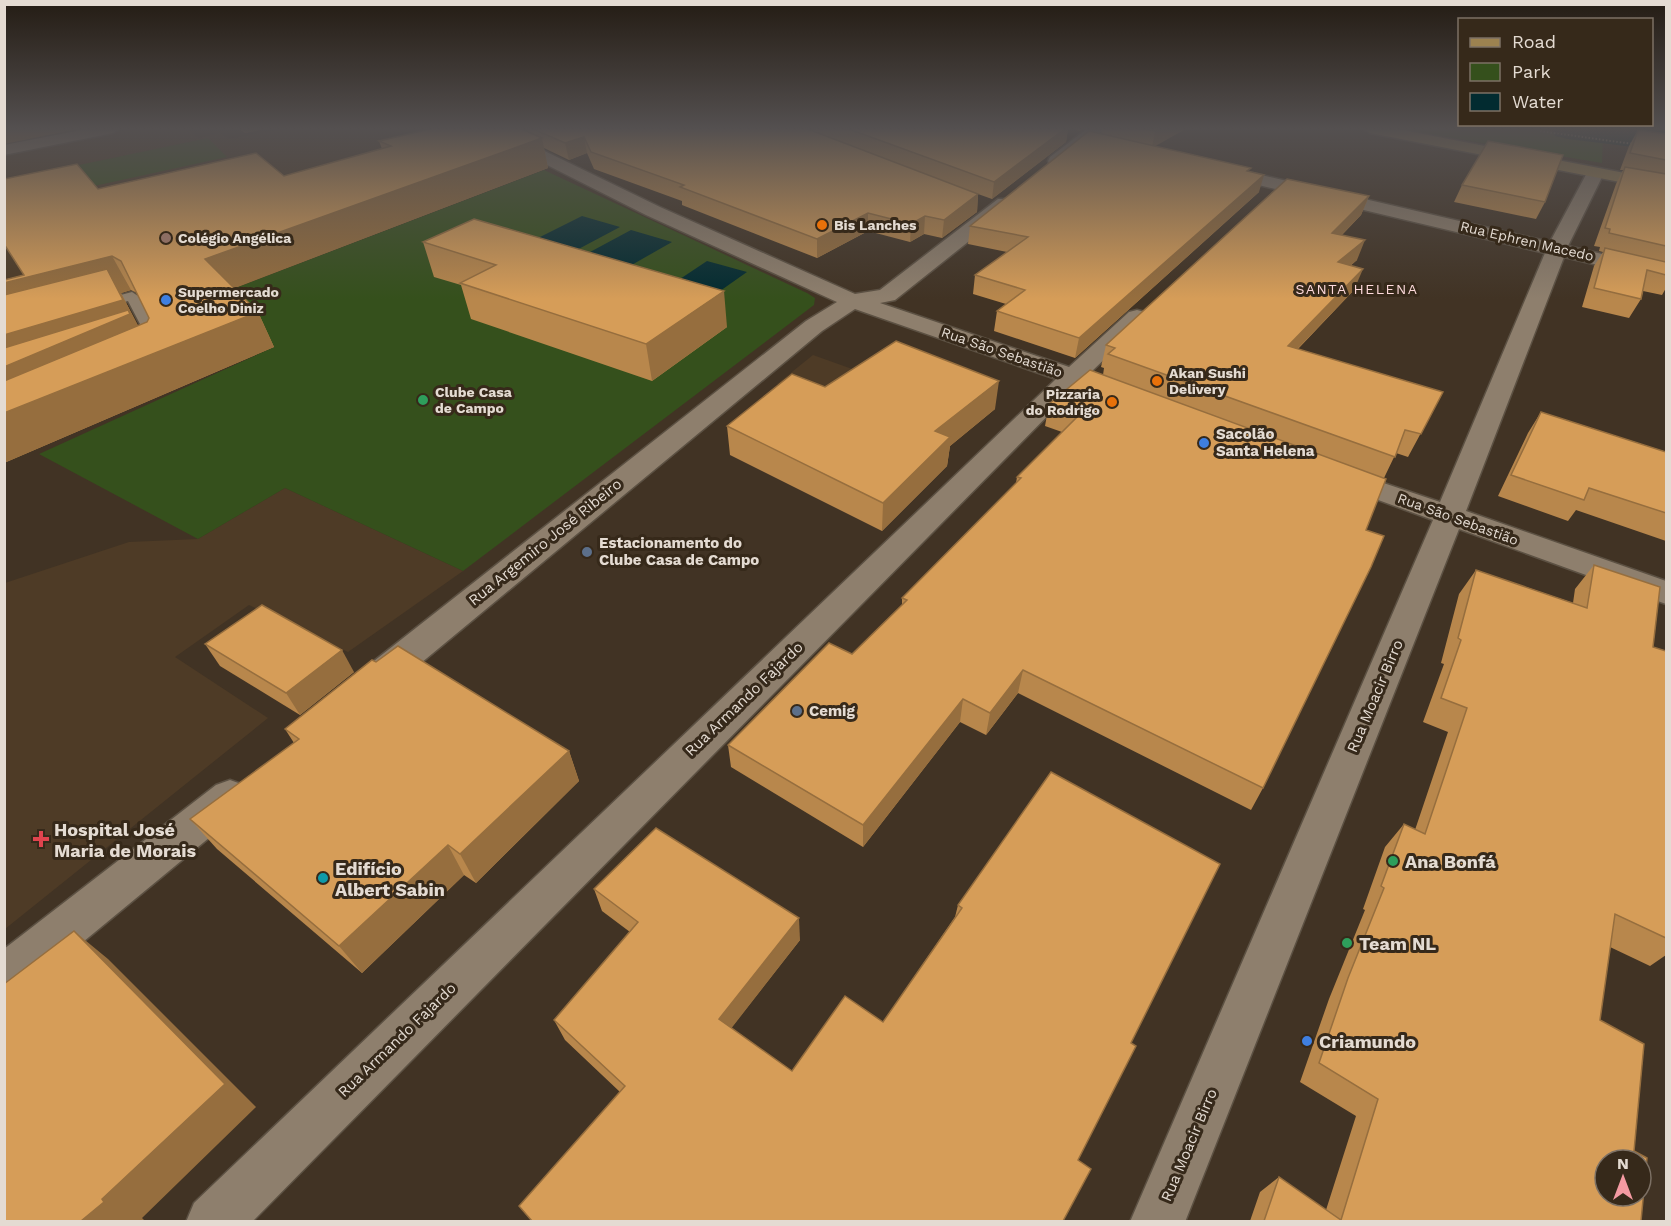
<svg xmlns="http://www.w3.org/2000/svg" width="1671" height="1226" font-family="'Work Sans',sans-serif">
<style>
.built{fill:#4e3b26}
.green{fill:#35501c}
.water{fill:#022b30}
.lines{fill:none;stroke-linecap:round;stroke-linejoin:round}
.river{fill:#022b30;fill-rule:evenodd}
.lane-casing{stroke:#5c5143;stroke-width:3}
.street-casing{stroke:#5c5143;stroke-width:3}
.primary-casing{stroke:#5c5143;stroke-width:3}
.path{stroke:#92877b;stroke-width:2;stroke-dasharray:1.5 2;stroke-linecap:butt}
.lane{fill:#8e7f6d;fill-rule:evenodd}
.street{fill:#8e7f6d;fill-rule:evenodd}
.primary{fill:#9c8250;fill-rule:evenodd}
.wall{fill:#b8874c;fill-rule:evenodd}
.shaded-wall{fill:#966e3e}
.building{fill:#d69d58;stroke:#966e3e;stroke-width:1.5;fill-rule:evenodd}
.food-dot{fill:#e8710a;stroke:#36291a;stroke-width:2}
.education-dot{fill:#8d6e63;stroke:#36291a;stroke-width:2}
.shop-dot{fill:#3f7fe0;stroke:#36291a;stroke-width:2}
.leisure-dot{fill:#2e9e5b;stroke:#36291a;stroke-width:2}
.service-dot{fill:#5c6f8a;stroke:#36291a;stroke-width:2}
.health-dot{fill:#e0444e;stroke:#36291a;stroke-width:2}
.culture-dot{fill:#0f9aa8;stroke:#36291a;stroke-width:2}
.labels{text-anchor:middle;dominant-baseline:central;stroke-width:6;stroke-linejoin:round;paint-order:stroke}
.far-poi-label{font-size:14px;font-weight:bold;fill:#e4dbd2;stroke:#36291a;text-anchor:start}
.far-street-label{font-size:14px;fill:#e4dbd2;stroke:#36291a}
.far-neighbourhood-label{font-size:14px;letter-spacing:1.5px;fill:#fedadc;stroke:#36291a}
.poi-label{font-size:15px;font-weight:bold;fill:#e4dbd2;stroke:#36291a;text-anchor:start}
.street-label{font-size:15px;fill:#e4dbd2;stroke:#36291a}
.near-poi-label{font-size:18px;font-weight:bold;fill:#e4dbd2;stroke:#36291a;text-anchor:start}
</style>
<rect width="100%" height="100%" fill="#413324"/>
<g class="built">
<polygon points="134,128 186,128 199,138 220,133 229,139 286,128 464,128 149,287 80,307 5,320 5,154"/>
<polygon points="813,355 869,375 827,403 777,384"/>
<polygon points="285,488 463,571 348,652 249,605 175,657 268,718 5,929 5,583 129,542 198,539"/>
</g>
<g class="green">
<polygon points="1392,128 1533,128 1603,138 1602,163"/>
<polygon points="208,138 227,157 94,186 79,165"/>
<polygon points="544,170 807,293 815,298 814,305 463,571 285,488 198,539 39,454 274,347 222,293"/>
</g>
<g class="water">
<polygon points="582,216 620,227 554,262 514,250"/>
<polygon points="631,230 672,242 607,279 564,266"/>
<polygon points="707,261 747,272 703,303 662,291"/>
</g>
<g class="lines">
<polygon class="river" points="1550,128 1666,129 1666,151 1568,139 1555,136"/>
<defs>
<polygon id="lane" points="132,292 138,296 162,342 161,345 151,345 128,301 102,308 96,304 98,301"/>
<g id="street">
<polygon points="92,128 121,128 113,133 4,155 4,145"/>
<polygon points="478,128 497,128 660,207 855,294 880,290 998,199 1012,199 1014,203 1012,207 895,300 880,303 1069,367 1129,312 1137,310 1145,312 1148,317 1089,374 1101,378 1104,383 1101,388 1092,390 1077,386 252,1222 186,1222 194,1203 1056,379 855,309 822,331 386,692 373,695 360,692 355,682 360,672 806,321 837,302 646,215 480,131"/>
<polygon points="1088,128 1105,128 1062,165 1050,165 1048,161 1050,157"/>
<polygon points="1218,165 1550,242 1589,169 1601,169 1604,173 1568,246 1666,269 1666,281 1564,257 1466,511 1666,581 1666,604 1459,529 1185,1222 1130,1222 1433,520 1329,482 1325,476 1329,470 1339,468 1440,502 1545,253 1212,174 1209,170 1212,166"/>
<polygon points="230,780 244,785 250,797 244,809 20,994 4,1000 4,949 216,785"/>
</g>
<polygon id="primary" points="1362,128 1392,128 1666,181 1666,191 1370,133"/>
</defs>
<use href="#lane" class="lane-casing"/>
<use href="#street" class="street-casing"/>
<use href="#primary" class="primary-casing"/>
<g class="path">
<polyline points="1651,128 1666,129"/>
<polyline points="1540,131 1633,144"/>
</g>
<use href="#lane" class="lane"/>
<use href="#street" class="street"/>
<use href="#primary" class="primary"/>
</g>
<g class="wall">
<polygon points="238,128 268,128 245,133"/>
<path d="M435,128H1085L1080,131L1068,128L1066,142L992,199L978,194L977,212L942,238L924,234L910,242L868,231L817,258L682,205V201L594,169L587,153L569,160L544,148L548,168L234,288L258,312L274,347L4,463V280L24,275L98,189L284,176L382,149L379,141ZM131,290L137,293L149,318L147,322L138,326L121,293Z"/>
<polygon points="1102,128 1187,128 1154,146 1250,172 1259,192 1075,358 994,331 997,311 1006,304 973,294 975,275 1007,252 968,244 970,226 1101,134"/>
<polygon points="1638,130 1666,134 1666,288 1662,295 1643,291 1641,299 1629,318 1582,307 1594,266 1603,252 1599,251 1600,247 1594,246 1616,184 1623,170 1620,170 1629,146"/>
<polygon points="1462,185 1545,202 1536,219 1454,202"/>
<polygon points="1369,196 1361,215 1342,235 1357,260 1350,266 1354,290 1298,349 1443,392 1408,457 1396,453 1384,478 1263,788 1251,810 1018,693 986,735 960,722 863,847 731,767 728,745 852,654 902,605 902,598 1016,483 1017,477 1062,432 1045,426 1049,404 1103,375 1104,368 1101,367 1106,345"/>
<polygon points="423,242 727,327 652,381 471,319 461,285 434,277"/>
<polygon points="825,387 995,409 950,446 947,466 882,531 730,455 727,426"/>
<polygon points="1541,412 1666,452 1666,541 1576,510 1568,521 1498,496 1528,433"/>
<polygon points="1594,565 1653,647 1666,651 1666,955 1650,966 1610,947 1600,1020 1634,1151 1641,1221 1250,1221 1260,1192 1279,1177 1326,1210 1356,1116 1300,1082 1329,999 1365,910 1363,909 1385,847 1404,824 1415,830 1448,732 1423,722 1444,664 1441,663 1459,594 1476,570 1573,603 1575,589"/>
<polygon points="205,644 354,672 300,715 220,666"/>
<polygon points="285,729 569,751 579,781 476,883 464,875 362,973 217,849 190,819 294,743"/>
<polygon points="1220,864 519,1206 620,1092 565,1040 554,1020 630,932 602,911 594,889 800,940 731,1028 792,1071 883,1022 955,917 958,905"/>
</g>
<g class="shaded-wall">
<polygon points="4,128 83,128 4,144"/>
<polygon points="243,128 268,128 245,133"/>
<polygon points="1066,128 1068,128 1066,142 992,199 994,182"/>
<polygon points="1162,128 1187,128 1152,148 1155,131"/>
<polygon points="584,137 587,153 569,160 565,143"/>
<polygon points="542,138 548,168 222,293 205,259"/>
<polygon points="1264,175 1259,192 1075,358 1079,338"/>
<polygon points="978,194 977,212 942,238 944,220"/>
<polygon points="1369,196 1361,215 1324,253 1332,233"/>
<polygon points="868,213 868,231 817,258 817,239"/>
<polygon points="925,216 924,234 910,242 911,224"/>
<polygon points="1365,240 1357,260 1330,283 1338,262"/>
<polygon points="112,256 131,290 121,293 143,335 258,312 274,347 4,463 4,283"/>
<polygon points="1363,269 1354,290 1280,367 1288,346"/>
<polygon points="724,291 727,327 652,381 646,344"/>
<polygon points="999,381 995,409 950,446 947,466 882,531 883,503 935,431"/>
<polygon points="342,650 354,672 300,715 286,693"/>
<polygon points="1023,670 1018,693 986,735 990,713"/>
<polygon points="963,699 960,722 863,847 863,825"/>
<polygon points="569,751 579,781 476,883 460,854"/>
<polygon points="448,845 464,875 362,973 339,946"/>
<polygon points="799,918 800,940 723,1039 719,1019"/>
<polygon points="74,931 108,959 256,1107 142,1218 144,1220 143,1221 81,1221 102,1199"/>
</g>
<g class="building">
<polygon points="435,128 519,128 542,138 205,259 258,312 4,413 4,381 147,322 149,318 121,261 112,256 4,283 4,280 24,275 4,244 4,179 77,164 98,189 256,153 284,176 391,146 379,141"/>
<polygon points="531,128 805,128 978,194 944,220 925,216 911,224 868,213 817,239 680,187 684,185 591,152 584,137 565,143"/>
<polygon points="846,128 1066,128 994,182"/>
<polygon points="1139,128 1162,128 1155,131"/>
<polygon points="1638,130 1666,134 1666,160 1630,153"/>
<polygon points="1089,131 1251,168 1247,171 1264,175 1079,338 997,311 1025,290 975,275 1028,237 970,226"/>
<polygon points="1488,141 1563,155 1545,202 1462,185"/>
<polygon points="1625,167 1666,174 1666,246 1609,233 1610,229 1605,228"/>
<polygon points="1287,179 1369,196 1332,233 1365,240 1338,262 1363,269 1288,346 1443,392 1421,434 1405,430 1395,457 1108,354 1115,348 1106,345"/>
<polygon points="474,219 724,291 646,344 460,283 496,265 423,242"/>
<polygon points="1605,248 1666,262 1666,275 1647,270 1641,299 1594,288"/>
<polygon points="107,269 123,300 4,335 4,295"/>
<polygon points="128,310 130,314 4,367 4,348"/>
<polygon points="896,341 999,381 935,431 950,437 883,503 727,426 792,374 825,387"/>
<polygon points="1090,370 1386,479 1366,530 1384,536 1371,567 1263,788 1023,670 990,713 963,699 863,825 728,745 829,643 852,654 907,600 902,598 1021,478 1017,477 1080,414 1049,404"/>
<polygon points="1541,412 1666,452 1666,513 1589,488 1584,500 1511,475"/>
<path d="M1594,565L1660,587L1653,647L1666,651V938L1615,914L1600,1020L1644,1044L1634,1151L1647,1158L1641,1221H1264L1279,1177L1341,1220L1378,1099L1319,1063L1348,978L1384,888L1381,886L1404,824L1425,834L1467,708L1441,698L1461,640L1458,638L1476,570L1587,608ZM1605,1160H1641V1196H1605Z"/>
<polygon points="262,605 342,650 286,693 205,644"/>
<polygon points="398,646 569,751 460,854 448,845 339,946 190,819 299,739 285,729 372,660 376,662"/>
<polygon points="1051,772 1220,864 1131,1043 1136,1046 1078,1160 1091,1169 1063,1221 532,1221 519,1206 625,1086 554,1020 638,922 594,889 656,828 799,918 719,1019 792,1071 845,996 883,1022 962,908 958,905"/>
<polygon points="74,931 225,1084 102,1199 104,1202 81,1221 4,1221 4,984"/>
</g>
<linearGradient id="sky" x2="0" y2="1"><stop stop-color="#241c14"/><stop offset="0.43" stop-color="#545050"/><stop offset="1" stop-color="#545050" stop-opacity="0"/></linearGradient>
<rect width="1671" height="299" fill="url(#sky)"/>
<g class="food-dot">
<circle cx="822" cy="225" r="6"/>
<circle cx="1157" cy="381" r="6"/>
<circle cx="1112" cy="402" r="6"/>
</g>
<circle class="education-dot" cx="166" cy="238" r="6"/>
<g class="shop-dot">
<circle cx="166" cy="300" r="6"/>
<circle cx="1204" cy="443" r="6"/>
<circle cx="1307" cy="1041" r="6"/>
</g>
<g class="leisure-dot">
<circle cx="423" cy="400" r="6"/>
<circle cx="1393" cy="861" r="6"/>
<circle cx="1347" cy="943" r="6"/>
</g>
<g class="service-dot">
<circle cx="587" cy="552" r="6"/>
<circle cx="797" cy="711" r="6"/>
</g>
<path class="health-dot" d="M38 830h6v6h6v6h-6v6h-6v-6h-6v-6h6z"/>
<circle class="culture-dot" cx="323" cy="878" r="6"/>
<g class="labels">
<g class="far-poi-label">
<text x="834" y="225">Bis Lanches</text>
<text x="178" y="238">Colégio Angélica</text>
<text x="178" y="292">Supermercado<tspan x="178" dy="16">Coelho Diniz</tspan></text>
<text x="1169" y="373">Akan Sushi<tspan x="1169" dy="16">Delivery</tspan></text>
<text x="435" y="392">Clube Casa<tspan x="435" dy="16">de Campo</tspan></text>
<text x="1100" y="394" text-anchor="end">Pizzaria<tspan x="1100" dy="16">do Rodrigo</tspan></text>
</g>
<g class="far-street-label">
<text transform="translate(1527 241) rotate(13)">Rua Ephren Macedo</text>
<text transform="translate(1002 352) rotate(19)">Rua São Sebastião</text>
<text transform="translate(1458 519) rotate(20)">Rua São Sebastião</text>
</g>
<g class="far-neighbourhood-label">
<text x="1357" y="289">SANTA HELENA</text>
</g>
<g class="poi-label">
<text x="1216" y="434">Sacolão<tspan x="1216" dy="17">Santa Helena</tspan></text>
<text x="599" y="543">Estacionamento do<tspan x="599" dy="17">Clube Casa de Campo</tspan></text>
<text x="809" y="711">Cemig</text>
</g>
<g class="street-label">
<text transform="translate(545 542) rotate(-39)">Rua Argemiro José Ribeiro</text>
<text transform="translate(1375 696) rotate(-67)">Rua Moacir Birro</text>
<text transform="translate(744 699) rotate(-44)">Rua Armando Fajardo</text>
<text transform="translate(397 1040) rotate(-44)">Rua Armando Fajardo</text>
<text transform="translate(1189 1145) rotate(-67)">Rua Moacir Birro</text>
</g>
<g class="near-poi-label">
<text x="54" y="829">Hospital José<tspan x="54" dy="21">Maria de Morais</tspan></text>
<text x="1405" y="861">Ana Bonfá</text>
<text x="335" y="868">Edifício<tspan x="335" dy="21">Albert Sabin</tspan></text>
<text x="1359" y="943">Team NL</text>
<text x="1319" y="1041">Criamundo</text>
</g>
</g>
<rect width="1671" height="1226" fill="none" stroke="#e4dbd2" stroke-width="12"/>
<rect x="1458" y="18" width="195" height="108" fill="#36291a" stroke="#7c7064" stroke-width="1.5"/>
<rect x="1470" y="38" width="30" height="9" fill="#9c8250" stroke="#7c7064" stroke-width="1.5"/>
<text x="1512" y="48" font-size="18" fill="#e4dbd2">Road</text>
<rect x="1470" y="63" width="30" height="18" fill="#35501c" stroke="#7c7064" stroke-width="1.5"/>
<text x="1512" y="78" font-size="18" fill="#e4dbd2">Park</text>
<rect x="1470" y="93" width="30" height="18" fill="#022b30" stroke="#7c7064" stroke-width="1.5"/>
<text x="1512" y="108" font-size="18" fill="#e4dbd2">Water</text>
<g transform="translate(1623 1178)"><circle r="28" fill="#36291a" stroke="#7c7064" stroke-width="1.5"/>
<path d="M0-4.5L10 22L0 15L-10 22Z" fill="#f49aa2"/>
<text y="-9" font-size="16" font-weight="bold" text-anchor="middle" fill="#e4dbd2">N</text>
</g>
</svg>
